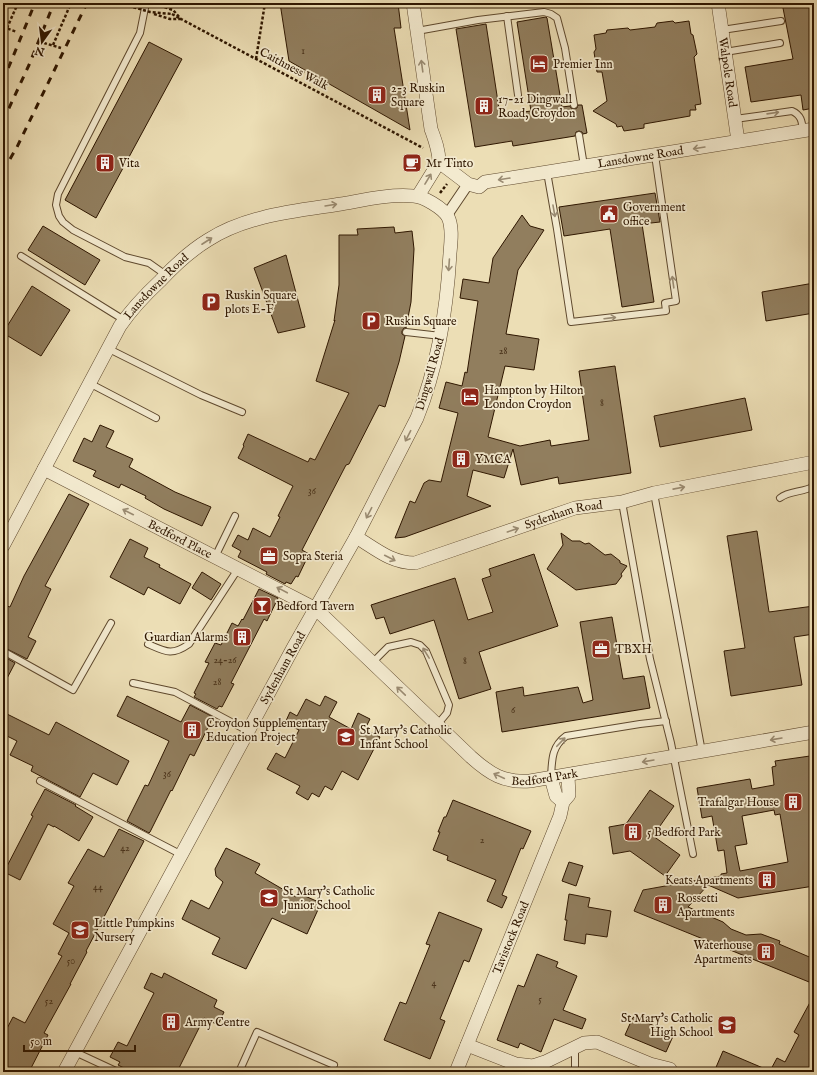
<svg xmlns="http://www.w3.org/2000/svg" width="817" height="1075" font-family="'IM FELL English',serif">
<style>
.building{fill:#917e5e;stroke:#2e1600;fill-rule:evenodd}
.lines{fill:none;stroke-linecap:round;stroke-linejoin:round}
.service-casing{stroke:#5e482d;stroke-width:8}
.pedestrian-casing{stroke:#5e482d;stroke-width:12}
.minor-casing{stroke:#5e482d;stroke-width:14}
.path{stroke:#2e1600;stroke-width:2.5;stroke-dasharray:3 2;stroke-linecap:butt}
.service{stroke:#f3eacf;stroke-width:6}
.pedestrian{stroke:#f3eacf;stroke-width:10}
.minor{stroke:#f3eacf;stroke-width:13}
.rail{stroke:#2e1600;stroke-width:3;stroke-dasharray:7 7;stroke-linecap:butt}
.path-bridge{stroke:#2e1600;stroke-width:2.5;stroke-dasharray:3 2;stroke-linecap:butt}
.oneway{stroke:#9a8b72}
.labels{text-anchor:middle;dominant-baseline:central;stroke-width:3.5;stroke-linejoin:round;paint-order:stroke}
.number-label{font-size:10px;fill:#473018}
.poi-label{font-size:12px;fill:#2e1600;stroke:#f3eacf;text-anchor:start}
.street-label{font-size:12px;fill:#2e1600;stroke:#f3eacf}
</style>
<rect width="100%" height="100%" fill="#ecdeb5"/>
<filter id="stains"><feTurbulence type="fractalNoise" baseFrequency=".005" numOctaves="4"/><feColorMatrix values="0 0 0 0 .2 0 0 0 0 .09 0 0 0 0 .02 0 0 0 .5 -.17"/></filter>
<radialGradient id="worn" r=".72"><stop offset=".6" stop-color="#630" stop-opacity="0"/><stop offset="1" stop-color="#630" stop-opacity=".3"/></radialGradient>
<g class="building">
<polygon points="280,3 398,3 401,28 394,28 410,130 289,61"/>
<polygon points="782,3 814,3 814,108 803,110 801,95 751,102 745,67 793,59"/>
<polygon points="546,17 547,18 562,107 570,106 571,108 574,109 577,108 578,105 582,105 587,133 583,134 582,132 579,131 576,132 575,136 513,146 512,141 475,147 456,29 486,24 500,115 531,111 517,22"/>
<polygon points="673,21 675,23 689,21 691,34 693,35 697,54 694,57 701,104 695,105 696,110 690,110 690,116 644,124 644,128 624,131 622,126 617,127 616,124 593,111 607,101 602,72 597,72 594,52 596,49 594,35 606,33 607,30 628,28 630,30 655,27 657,23"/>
<polygon points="149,42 182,59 96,218 65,200"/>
<polygon points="655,193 660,222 642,224 654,302 622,307 610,229 564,236 559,207"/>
<polygon points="522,215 530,226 544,230 518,270 506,334 539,339 534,370 505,366 488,437 520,446 550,440 551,446 589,440 579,371 615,366 631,473 559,484 558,477 521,485 513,449 504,478 473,470 467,496 491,506 405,537 395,538 410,501 415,503 424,483 429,480 441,482 458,413 439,408 446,382 462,386 465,372 467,373 478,301 460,298 463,279 489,283 493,258"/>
<polygon points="43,226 100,260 85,285 28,250"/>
<polygon points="394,227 395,233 412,231 414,249 411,302 406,328 404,328 402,331 402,334 405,336 399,362 385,407 379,405 349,464 346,465 302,550 309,554 298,577 296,576 291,584 286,582 285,584 266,574 267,572 238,557 241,551 232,546 238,535 248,540 253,528 270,537 280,517 278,516 293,486 238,458 244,446 243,445 248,434 308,462 310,458 315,460 349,393 316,381 335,320 334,321 339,285 339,235 358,235 357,229"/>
<polygon points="286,255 305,327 278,333 254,268"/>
<polygon points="814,283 814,313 766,321 762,292"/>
<polygon points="32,286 70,310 41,356 3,333"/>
<polygon points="745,398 752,430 660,447 654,416"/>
<polygon points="100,425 114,431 106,447 133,459 129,467 175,492 211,507 202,526 164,509 145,498 146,496 121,484 119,488 93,476 96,471 73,461 84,438 92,442"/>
<polygon points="69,494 89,504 45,586 51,589 28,637 36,641 27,659 3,647 3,613 7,606 10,607 24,576"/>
<polygon points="757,531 769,612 814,606 814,634 794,637 802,685 731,696 724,651 745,648 727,536"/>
<polygon points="561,533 572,541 580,541 585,544 589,543 605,555 611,554 620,561 620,563 627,566 621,574 622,576 616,584 576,590 547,569 563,545"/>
<polygon points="130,539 148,548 144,557 160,565 159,567 191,584 180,604 148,587 144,595 110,577"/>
<polygon points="534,554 558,626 479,652 491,689 459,699 434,620 390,634 384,617 376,619 371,605 455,578 468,620 493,612 482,579 491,576 489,569"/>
<polygon points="202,572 221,584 211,600 192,588"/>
<polygon points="259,589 278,598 267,621 264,619 231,683 234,684 222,707 219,706 217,709 194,697 196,694 194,693 209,663 205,662 215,643 221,645 232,623 238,626 242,619 243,620"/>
<polygon points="612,617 623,679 644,676 650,708 502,732 496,692 523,687 524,696 578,687 583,703 593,700 580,622"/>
<polygon points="3,656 15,663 3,686"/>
<polygon points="127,696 181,722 190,705 213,717 194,756 190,754 172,791 171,790 150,832 149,833 127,821 145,785 148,786 169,741 117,716"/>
<polygon points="325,696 337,702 329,717 351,729 358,713 370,719 365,729 380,737 358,780 342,771 332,790 325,786 319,797 312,793 308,800 296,793 300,786 267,769 276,753 285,758 299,730 285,723 290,712 297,716 306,699 320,706"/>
<polygon points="3,712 49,735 56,722 129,761 117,785 93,773 80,797 31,771 33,766 10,755 17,741 3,734"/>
<path d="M810,756L811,760H814V886L738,898L708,885L688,907L723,922L731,929L746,935L761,934L780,941L779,944L814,959V984L634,911L643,890L721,876V874L727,873L724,850L718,851L712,816L702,818L697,788L750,779L752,789L774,785L772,767L776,766L775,761ZM774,810L775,815L780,814L788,862L740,871L735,846L747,844L742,816Z"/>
<polygon points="45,789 76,805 75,806 93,817 79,841 54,826 54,827 48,824 20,880 4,872 33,816 31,815"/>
<polygon points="650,790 674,806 653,836 680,855 665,876 630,851 613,854 609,827 626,824"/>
<polygon points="453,800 531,831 523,849 521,848 502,895 507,897 502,908 487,901 496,880 447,860 448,856 433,850 440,832 438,832 444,817 446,817"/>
<polygon points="119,829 144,841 86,951 87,952 70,984 71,984 44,1033 48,1035 29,1072 3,1072 3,1036 13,1017 25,1023 62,956 58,954 69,933 53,924 74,886 68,883 88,849 104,857"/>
<polygon points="226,848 260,864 255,873 296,897 298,893 321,903 307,934 272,918 246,969 212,954 220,938 182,919 191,900 209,909 223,882 216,876 215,869"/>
<polygon points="569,862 583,866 576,886 562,881"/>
<polygon points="569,894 590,898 588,907 611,911 607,937 586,934 585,944 564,940 567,920 565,920"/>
<polygon points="439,912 482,929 469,962 464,960 440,1019 445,1021 430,1059 384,1040 400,1002 406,1004 430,945 426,944"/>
<polygon points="537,954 558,962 556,967 577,976 563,1010 586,1019 582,1029 554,1019 541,1052 520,1043 518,1048 497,1040 518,985 524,987"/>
<polygon points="151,973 162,978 164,973 217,1000 214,1007 224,1012 218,1025 204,1018 177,1072 132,1072 118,1065 120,1062 110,1057 118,1042 127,1046 154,993 144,988"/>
<polygon points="814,995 814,1072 714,1072 723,1051 770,1071 777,1058 785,1062 799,1035 794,1032"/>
<polygon points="633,1017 674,1034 666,1052 625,1035"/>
</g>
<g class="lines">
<defs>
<g id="service">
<polyline points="146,3 140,33 58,194 56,205 59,216 63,222 73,230 125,257 149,263 166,275"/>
<polyline points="507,16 518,95"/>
<polyline points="722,30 781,21"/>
<polyline points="417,31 478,20 544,12 551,14 557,18 565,48 574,105"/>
<polyline points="725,52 780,43"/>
<path d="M735,119L792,111C801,115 802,121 803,131"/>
<polyline points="579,135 584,166"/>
<polyline points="547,172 557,229 571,322 666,311 665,303 676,301 655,155"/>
<polyline points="21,256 124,320"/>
<polyline points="406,332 441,336"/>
<polyline points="107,348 201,395 242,412"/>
<polyline points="89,383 156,418"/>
<polyline points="654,493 702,752"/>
<path d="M780,498C790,490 803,493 814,486"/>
<polyline points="622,502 650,659 671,743 693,854"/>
<polyline points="215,557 235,516"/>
<path d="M148,644C166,652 172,656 189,644L238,569"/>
<polyline points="3,651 73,690 111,623"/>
<polyline points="372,663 388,647 411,642 420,645 426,651 449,705 447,713 437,725"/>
<polyline points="133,683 175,692 248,731"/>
<path d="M551,778C552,761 551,747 566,736L640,724L666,721"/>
<polyline points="40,781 182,855"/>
<polyline points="75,1052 118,1072"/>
<polyline points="239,1072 257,1032 334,1065"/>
<polyline points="575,1072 575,1048"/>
</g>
<polyline id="pedestrian" points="447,215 468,184"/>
<g id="minor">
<path d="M413,3L431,129C435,140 439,150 439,162L418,196"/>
<path id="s1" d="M718,3L738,141"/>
<path id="s2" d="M439,162L468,184L479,187L485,182L814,129"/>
<path id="s3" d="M44,469L316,609L471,757C490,774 504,783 530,781L814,732"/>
<path id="s4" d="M356,537C376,549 391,563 415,563L575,508L622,502L654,493L814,462"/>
<path id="s5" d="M3,546L120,326C131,310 145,295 160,281C174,266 190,251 208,240C247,215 296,211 341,204C364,200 389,194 413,196C423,196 443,208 448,217C453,227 451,242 450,253C447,309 438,366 417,418L356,537L293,648L64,1072"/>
<polyline points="551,778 556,796 563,802"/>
<polyline points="467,1045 516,1064 533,1066 545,1062 584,1043 597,1042 650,1064 670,1069"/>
<path id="s6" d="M456,1072L560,816L563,802L569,795L568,776"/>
</g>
</defs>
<use href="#service" class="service-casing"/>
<use href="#pedestrian" class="pedestrian-casing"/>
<use href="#minor" class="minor-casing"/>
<g class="path">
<polyline points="71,4 80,7"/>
<polyline points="155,4 173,10 181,19 423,148"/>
<polyline points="154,14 170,19 181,19"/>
<polyline points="172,14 179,18"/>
<polyline points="3,27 17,32"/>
<polyline points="7,28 18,3"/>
<polyline points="44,43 61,48"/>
<polyline points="53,45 71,3"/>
<polyline points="256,59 265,3"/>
<polyline points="302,71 319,81"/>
<polyline points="440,193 447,184"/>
</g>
<use href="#service" class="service"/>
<use href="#pedestrian" class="pedestrian"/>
<use href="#minor" class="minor"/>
<g class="rail">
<polyline points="3,81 35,3"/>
<polyline points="3,121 29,65 54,3"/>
<polyline points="3,171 17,147 87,3"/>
</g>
<polyline class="path-bridge" points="119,3 150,12 172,14"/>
</g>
<defs><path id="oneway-shaft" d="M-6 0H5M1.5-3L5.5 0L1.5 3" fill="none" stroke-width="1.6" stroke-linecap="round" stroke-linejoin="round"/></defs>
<g class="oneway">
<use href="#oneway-shaft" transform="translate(422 66) rotate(-98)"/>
<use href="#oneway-shaft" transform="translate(773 113) rotate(-8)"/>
<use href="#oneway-shaft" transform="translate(699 148) rotate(171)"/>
<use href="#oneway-shaft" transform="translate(428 179) rotate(-59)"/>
<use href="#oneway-shaft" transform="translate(504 179) rotate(171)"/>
<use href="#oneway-shaft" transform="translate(331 205) rotate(-9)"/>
<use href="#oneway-shaft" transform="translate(554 211) rotate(80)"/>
<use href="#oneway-shaft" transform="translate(207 241) rotate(-33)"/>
<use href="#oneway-shaft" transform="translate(449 265) rotate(94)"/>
<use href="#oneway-shaft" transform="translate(673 282) rotate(-98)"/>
<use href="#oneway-shaft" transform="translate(610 318) rotate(-7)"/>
<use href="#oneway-shaft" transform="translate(408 436) rotate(117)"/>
<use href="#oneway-shaft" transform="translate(679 488) rotate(-11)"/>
<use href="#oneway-shaft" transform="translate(128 512) rotate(-153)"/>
<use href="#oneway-shaft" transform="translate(369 513) rotate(117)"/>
<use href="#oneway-shaft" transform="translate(513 530) rotate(-19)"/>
<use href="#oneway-shaft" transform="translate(390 558) rotate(27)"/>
<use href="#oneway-shaft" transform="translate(282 590) rotate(-152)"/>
<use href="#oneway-shaft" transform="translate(426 653) rotate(-122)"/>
<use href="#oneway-shaft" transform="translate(401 691) rotate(-136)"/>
<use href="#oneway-shaft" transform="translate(776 739) rotate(170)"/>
<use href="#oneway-shaft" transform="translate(561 742) rotate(-46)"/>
<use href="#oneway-shaft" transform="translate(648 761) rotate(170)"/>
<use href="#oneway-shaft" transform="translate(499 776) rotate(-155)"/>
</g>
<defs>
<symbol id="hotel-square" viewBox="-11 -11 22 22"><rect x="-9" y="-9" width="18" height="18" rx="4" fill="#8f2418" stroke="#f3eacf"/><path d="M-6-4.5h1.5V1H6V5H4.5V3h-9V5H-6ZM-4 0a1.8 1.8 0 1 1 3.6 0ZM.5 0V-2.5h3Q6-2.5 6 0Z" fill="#fff"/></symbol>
<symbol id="building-square" viewBox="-11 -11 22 22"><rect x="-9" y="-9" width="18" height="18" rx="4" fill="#8f2418" stroke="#f3eacf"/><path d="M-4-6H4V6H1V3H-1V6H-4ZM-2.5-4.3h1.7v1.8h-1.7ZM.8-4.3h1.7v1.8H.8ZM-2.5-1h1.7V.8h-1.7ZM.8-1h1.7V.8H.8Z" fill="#fff"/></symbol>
<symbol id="cafe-square" viewBox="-11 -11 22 22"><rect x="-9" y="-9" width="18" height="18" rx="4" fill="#8f2418" stroke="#f3eacf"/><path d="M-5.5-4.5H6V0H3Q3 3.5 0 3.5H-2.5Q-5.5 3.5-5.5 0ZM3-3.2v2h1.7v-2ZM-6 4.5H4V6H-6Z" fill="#fff"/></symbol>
<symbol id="civic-square" viewBox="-11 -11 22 22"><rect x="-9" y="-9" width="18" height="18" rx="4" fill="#8f2418" stroke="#f3eacf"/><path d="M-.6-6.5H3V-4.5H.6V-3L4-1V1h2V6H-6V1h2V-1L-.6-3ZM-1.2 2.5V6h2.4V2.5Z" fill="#fff"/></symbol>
<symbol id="parking-square" viewBox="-11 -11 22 22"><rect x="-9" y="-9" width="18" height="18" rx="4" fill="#8f2418" stroke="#f3eacf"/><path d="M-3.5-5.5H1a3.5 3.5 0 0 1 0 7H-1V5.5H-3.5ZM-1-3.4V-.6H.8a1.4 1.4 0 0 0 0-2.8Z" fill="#fff"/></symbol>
<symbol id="office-square" viewBox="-11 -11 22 22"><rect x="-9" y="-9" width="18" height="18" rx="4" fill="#8f2418" stroke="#f3eacf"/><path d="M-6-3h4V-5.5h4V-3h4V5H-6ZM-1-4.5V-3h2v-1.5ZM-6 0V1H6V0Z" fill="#fff"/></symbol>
<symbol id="bar-square" viewBox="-11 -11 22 22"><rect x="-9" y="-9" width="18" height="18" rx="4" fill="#8f2418" stroke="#f3eacf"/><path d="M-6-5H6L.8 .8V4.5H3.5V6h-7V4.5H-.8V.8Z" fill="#fff"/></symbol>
<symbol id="school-square" viewBox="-11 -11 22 22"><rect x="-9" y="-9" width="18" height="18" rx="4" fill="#8f2418" stroke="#f3eacf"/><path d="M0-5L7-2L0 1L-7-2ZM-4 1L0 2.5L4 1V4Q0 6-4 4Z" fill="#fff"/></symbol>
</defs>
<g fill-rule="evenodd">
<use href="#hotel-square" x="528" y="53" width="22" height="22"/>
<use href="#building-square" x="366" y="84" width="22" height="22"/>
<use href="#building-square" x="473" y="95" width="22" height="22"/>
<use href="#building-square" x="94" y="152" width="22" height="22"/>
<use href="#cafe-square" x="401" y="152" width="22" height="22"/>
<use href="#civic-square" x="598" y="203" width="22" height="22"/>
<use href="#parking-square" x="200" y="291" width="22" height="22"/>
<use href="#parking-square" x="360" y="310" width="22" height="22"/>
<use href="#hotel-square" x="459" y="386" width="22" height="22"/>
<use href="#building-square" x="450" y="448" width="22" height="22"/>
<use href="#office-square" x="258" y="545" width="22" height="22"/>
<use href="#bar-square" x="251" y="595" width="22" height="22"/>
<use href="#building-square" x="231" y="626" width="22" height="22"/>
<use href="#office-square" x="590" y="638" width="22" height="22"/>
<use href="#building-square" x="181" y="719" width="22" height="22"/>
<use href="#school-square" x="335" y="726" width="22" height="22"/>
<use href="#building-square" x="782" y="791" width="22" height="22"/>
<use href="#building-square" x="622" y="821" width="22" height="22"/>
<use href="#building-square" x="756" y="869" width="22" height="22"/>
<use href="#school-square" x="258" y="887" width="22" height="22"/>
<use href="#building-square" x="652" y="894" width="22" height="22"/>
<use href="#school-square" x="69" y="919" width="22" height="22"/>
<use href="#building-square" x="755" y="941" width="22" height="22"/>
<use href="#building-square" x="160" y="1011" width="22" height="22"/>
<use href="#school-square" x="716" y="1014" width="22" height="22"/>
</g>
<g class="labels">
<g class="number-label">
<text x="303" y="51">1</text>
<text x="503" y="351">28</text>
<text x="602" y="403">8</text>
<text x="312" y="491">36</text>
<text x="225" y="660">24-26</text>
<text x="465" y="661">8</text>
<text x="217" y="682">28</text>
<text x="513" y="710">6</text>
<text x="167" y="774">36</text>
<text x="482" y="840">2</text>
<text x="125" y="848">42</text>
<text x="98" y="887">44</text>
<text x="71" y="961">50</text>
<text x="434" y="983">4</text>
<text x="540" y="999">5</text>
<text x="49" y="1001">52</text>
</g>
<g class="poi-label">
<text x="553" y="64">Premier Inn</text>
<text x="391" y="88">2-3 Ruskin<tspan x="391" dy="14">Square</tspan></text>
<text x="498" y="99">17-21 Dingwall<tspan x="498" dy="14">Road, Croydon</tspan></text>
<text x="119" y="163">Vita</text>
<text x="426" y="163">Mr Tinto</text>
<text x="623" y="207">Government<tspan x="623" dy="14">office</tspan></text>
<text x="225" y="295">Ruskin Square<tspan x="225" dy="14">plots E-F</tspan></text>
<text x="385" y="321">Ruskin Square</text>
<text x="484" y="390">Hampton by Hilton<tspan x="484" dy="14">London Croydon</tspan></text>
<text x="475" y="459">YMCA</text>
<text x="283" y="556">Sopra Steria</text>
<text x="276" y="606">Bedford Tavern</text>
<text x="228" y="637" text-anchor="end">Guardian Alarms</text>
<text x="615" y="649">TBXH</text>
<text x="206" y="723">Croydon Supplementary<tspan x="206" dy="14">Education Project</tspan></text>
<text x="360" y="730">St Mary's Catholic<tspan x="360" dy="14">Infant School</tspan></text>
<text x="779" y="802" text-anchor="end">Trafalgar House</text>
<text x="647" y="832">5 Bedford Park</text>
<text x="753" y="880" text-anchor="end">Keats Apartments</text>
<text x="283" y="891">St Mary's Catholic<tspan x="283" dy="14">Junior School</tspan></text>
<text x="677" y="898">Rossetti<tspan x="677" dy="14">Apartments</tspan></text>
<text x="94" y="923">Little Pumpkins<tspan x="94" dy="14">Nursery</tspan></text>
<text x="752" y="945" text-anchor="end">Waterhouse<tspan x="752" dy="14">Apartments</tspan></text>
<text x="713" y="1018" text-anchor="end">St Mary's Catholic<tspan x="713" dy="14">High School</tspan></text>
<text x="185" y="1022">Army Centre</text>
</g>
<g class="street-label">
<text transform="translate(294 69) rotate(28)">Caithness Walk</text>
<text stroke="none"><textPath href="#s1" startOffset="70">Walpole Road</textPath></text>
<text stroke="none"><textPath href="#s2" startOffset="213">Lansdowne Road</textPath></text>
<text stroke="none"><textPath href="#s5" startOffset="303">Lansdowne Road</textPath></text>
<text transform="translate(430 374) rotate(-74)">Dingwall Road</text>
<text stroke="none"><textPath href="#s4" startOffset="222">Sydenham Road</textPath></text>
<text stroke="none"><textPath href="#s3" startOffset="153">Bedford Place</textPath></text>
<text transform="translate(283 668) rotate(-61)">Sydenham Road</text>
<text stroke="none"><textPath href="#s3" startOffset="601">Bedford Park</textPath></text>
<text stroke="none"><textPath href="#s6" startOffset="145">Tavistock Road</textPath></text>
</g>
</g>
<rect width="817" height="1075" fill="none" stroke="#ecdeb5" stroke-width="16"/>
<rect x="4" y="4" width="809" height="1067" fill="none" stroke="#2e1600" stroke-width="2"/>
<rect x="8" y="8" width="801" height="1059" fill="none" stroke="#2e1600"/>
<g transform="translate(42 42) rotate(194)" stroke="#f3eacf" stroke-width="3" paint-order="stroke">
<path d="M0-3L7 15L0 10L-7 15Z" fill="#2e1600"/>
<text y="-6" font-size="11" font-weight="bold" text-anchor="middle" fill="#2e1600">N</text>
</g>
<path d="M24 1045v6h111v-6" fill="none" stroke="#2e1600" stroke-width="2"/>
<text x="30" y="1045" font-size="12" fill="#2e1600" stroke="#f3eacf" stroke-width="3" paint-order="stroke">50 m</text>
<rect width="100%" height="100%" filter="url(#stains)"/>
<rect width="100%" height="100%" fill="url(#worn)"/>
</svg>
